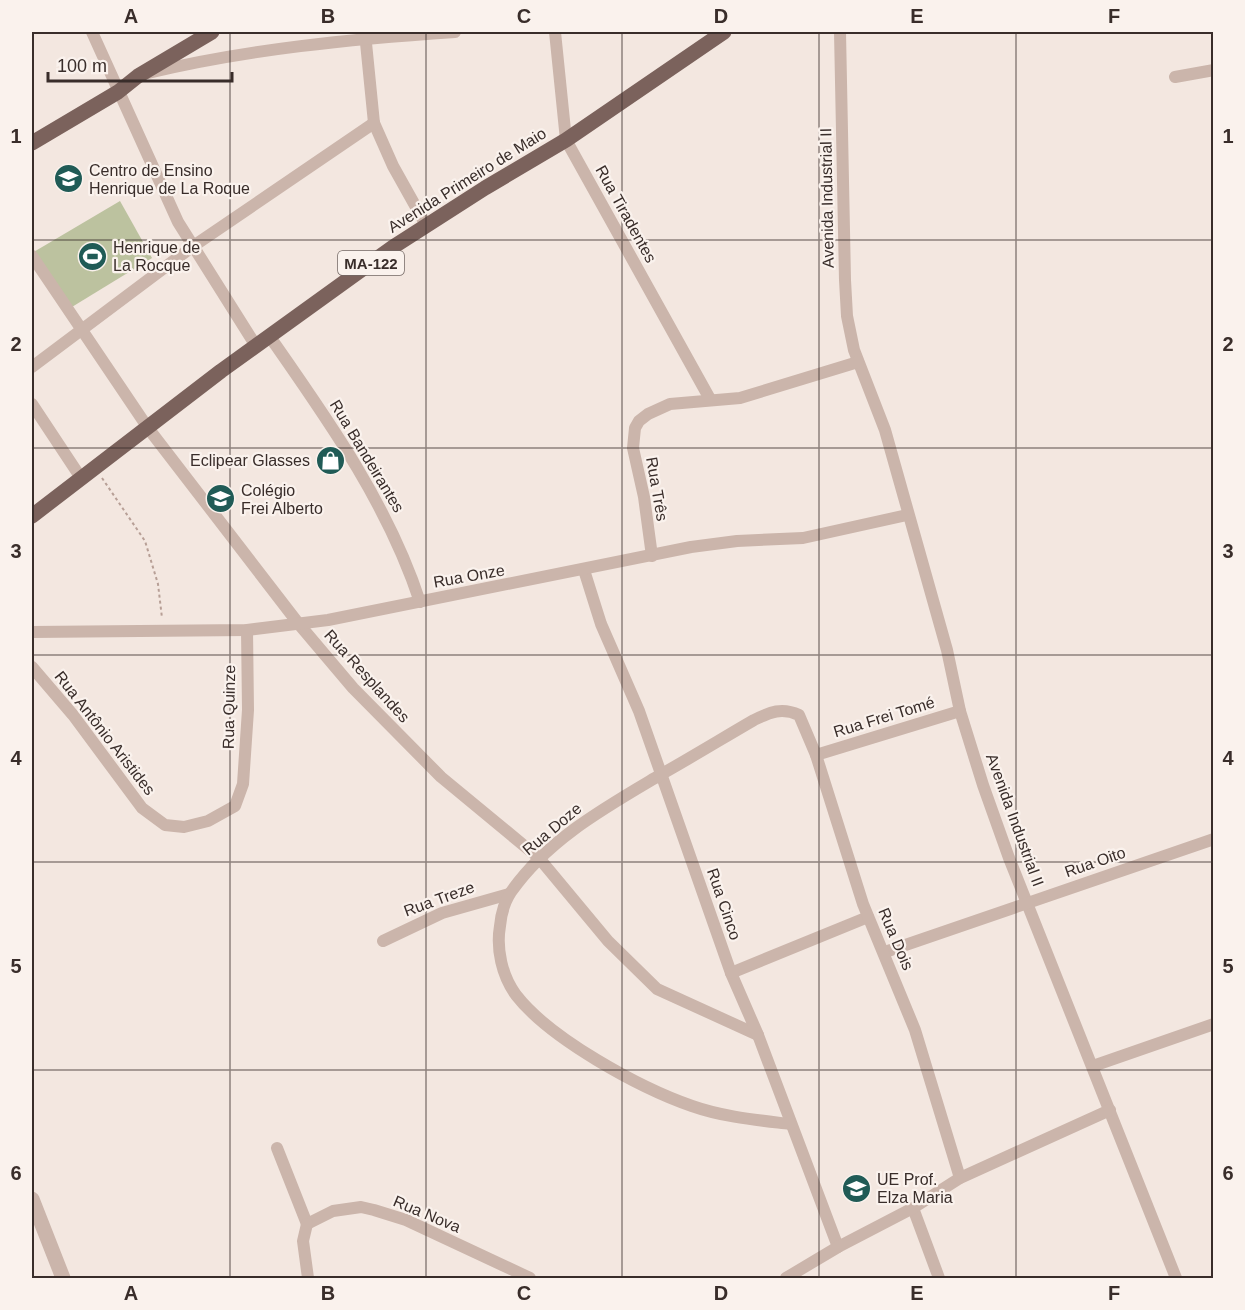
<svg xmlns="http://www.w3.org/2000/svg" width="1245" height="1310" font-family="Helvetica,sans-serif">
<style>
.green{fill:#bcc29f}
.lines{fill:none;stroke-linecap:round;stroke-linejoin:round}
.path{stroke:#b79f96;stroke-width:2;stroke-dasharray:3 3;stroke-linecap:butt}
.minor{stroke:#cbb5ab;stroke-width:12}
.tertiary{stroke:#cbb5ab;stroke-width:15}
.primary{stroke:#7b625c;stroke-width:15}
.grid{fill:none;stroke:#392d2a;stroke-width:1.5;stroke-opacity:0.55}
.labels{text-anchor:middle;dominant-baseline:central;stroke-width:4.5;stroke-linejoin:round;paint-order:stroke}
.shield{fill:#faf2ed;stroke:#736864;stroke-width:1.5}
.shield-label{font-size:15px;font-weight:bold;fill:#392d2a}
.poi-label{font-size:16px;fill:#392d2a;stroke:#faf2ed;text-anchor:start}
.street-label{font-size:16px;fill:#392d2a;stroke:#faf2ed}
.neatline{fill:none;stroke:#392d2a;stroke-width:2}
.grid-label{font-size:20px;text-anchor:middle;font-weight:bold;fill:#392d2a}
</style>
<rect width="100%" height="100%" fill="#f3e7e0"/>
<polygon class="green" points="120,201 152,258 67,310 32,253"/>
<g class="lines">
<polyline class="path" points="102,478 145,541 158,584 162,618"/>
<g class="minor">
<polyline points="92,32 178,222 256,346"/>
<polyline points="555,32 566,140 710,399"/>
<polyline points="840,32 845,280 847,316 854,350 885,430 947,650 960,711 983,785 1009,858 1176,1278"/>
<polyline points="365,33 374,123 393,166 426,225"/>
<path d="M148,73C248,49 352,39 455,32"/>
<polyline points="1175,77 1214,70"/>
<polyline points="32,256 148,428 298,623 353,688 441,777 539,858 608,941 657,989 758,1035"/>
<path d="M270,337C328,420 388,504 420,602"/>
<polyline points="32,367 192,247 374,123"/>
<polyline points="32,404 81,478"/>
<polyline points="652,556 644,497 633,448 635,428 639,421 648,414 670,404 740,398 858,362"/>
<polyline points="584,570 601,624 639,711 731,973 758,1035 838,1247"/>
<polyline points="32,632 247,630 328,620 691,547 737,541 803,538 907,515"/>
<polyline points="32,667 73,715 142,808 165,825 184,827 208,821 235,806 243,784 248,710 247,630"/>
<polyline points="816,755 960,711"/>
<polyline points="383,941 442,913 509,894"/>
<polyline points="885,952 1214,839"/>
<polyline points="731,973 868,917"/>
<polyline points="1093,1066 1214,1024"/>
<path d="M790,1124C757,1120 723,1117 692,1106C640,1088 550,1039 516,995C502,976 496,949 500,926C501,915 505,901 511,892C548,839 606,807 660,775C692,757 723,738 754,720C770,712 782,707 799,715L816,755L863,904L915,1030L960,1178"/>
<polyline points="277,1148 307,1224"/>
<polyline points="913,1208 939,1278"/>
<polyline points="307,1224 333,1211 361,1207 374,1210 406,1220 530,1278"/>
<polyline points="307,1224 303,1241 308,1278"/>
<polyline points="786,1278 838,1247 913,1208 960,1178 1110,1110"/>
</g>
<polyline class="tertiary" points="32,1199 63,1278"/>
<g class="primary">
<polyline points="32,143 118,92 138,76 212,32"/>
<polyline points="32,516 221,371 393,247 485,188 566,140 724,32"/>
</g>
</g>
<path class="grid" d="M230,32V1278M426,32V1278M622,32V1278M819,32V1278M1016,32V1278M32,240H1214M32,448H1214M32,655H1214M32,862H1214M32,1070H1214"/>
<defs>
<symbol id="school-disc" viewBox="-11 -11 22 22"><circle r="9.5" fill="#205b56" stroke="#faf2ed"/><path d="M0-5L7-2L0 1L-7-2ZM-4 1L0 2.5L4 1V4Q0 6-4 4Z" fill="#fff"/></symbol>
<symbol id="stadium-disc" viewBox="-11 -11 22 22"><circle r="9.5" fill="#205b56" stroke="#faf2ed"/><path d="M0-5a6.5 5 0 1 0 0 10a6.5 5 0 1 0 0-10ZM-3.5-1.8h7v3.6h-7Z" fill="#fff"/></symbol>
<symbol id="shop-disc" viewBox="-11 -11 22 22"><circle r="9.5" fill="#205b56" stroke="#faf2ed"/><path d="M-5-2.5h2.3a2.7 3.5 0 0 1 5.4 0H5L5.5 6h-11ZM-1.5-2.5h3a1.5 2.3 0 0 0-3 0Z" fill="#fff"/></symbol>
</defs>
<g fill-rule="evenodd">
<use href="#school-disc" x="52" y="162" width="33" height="33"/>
<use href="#stadium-disc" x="76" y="240" width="33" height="33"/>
<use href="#shop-disc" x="314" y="444" width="33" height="33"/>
<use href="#school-disc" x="204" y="482" width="33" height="33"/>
<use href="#school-disc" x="840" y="1172" width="33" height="33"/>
</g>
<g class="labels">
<rect class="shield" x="338" y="251" width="66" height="24" rx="4.5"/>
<g class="shield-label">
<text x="371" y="263">MA-122</text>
</g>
<g class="poi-label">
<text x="89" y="170">Centro de Ensino<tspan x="89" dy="18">Henrique de La Roque</tspan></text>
<text x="113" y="247">Henrique de<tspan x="113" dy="18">La Rocque</tspan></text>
<text x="310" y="460" text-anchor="end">Eclipear Glasses</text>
<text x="241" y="490">Colégio<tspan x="241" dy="18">Frei Alberto</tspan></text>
<text x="877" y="1179">UE Prof.<tspan x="877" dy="18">Elza Maria</tspan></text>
</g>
<g class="street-label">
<text transform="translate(467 180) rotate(-32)">Avenida Primeiro de Maio</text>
<text transform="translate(827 198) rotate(-91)">Avenida Industrial II</text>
<text transform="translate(626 214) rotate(61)">Rua Tiradentes</text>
<text transform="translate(367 456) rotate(59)">Rua Bandeirantes</text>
<text transform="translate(657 489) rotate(80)">Rua Três</text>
<text transform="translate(469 576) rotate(-10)">Rua Onze</text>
<text transform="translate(367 676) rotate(48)">Rua Resplandes</text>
<text transform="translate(229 707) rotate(-89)">Rua Quinze</text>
<text transform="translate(884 717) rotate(-17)">Rua Frei Tomé</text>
<text transform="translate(105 733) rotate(52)">Rua Antônio Aristides</text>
<text transform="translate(1015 820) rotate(70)">Avenida Industrial II</text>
<text transform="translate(552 829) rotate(-40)">Rua Doze</text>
<text transform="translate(1095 862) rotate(-19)">Rua Oito</text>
<text transform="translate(439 899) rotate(-20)">Rua Treze</text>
<text transform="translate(724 904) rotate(71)">Rua Cinco</text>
<text transform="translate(896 939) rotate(67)">Rua Dois</text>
<text transform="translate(427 1214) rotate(23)">Rua Nova</text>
</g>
</g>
<rect width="1245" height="1310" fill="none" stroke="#faf2ed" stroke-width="66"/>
<path d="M48 72v9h184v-9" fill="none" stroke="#392d2a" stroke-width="3"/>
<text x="57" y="72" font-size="18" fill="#392d2a" stroke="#faf2ed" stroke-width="4.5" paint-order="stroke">100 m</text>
<rect x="33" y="33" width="1179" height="1244" class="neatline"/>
<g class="grid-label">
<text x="131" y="23">A</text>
<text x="328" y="23">B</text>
<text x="524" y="23">C</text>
<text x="721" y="23">D</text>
<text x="917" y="23">E</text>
<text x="1114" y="23">F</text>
<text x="16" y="143">1</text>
<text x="1228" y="143">1</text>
<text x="16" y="351">2</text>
<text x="1228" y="351">2</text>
<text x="16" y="558">3</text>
<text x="1228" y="558">3</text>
<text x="16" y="765">4</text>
<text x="1228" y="765">4</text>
<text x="16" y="973">5</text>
<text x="1228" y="973">5</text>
<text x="16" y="1180">6</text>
<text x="1228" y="1180">6</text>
<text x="131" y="1300">A</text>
<text x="328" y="1300">B</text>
<text x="524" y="1300">C</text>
<text x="721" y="1300">D</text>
<text x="917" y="1300">E</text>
<text x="1114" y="1300">F</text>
</g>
</svg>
